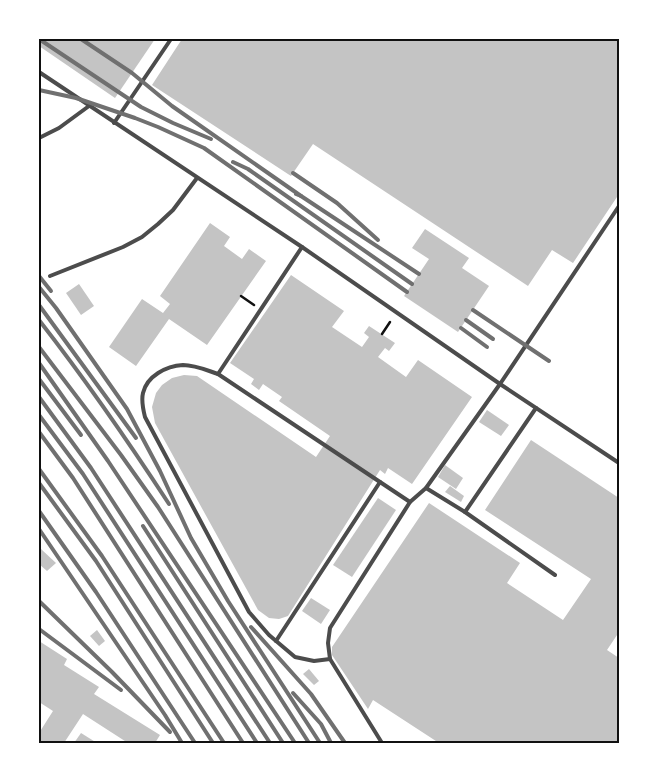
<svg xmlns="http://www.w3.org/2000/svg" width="658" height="782" font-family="'Roboto Condensed',sans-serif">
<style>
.building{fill:#c4c4c4}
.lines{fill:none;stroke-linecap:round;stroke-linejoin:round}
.path{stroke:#111;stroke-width:2.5}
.service{stroke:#4c4c4c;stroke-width:4}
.rail{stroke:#707070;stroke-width:4}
.neatline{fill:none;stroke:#111;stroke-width:2}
</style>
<rect width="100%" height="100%" fill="#fff"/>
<g class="building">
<polygon points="39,39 155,39 115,98 39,46"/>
<polygon points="182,39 619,39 619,194 573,263 552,250 528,286 313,144 291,176 152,85"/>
<polygon points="210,223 230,237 224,246 242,259 249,249 266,261 207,345 169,319 136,366 109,347 142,299 163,313 170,304 160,296"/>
<polygon points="425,229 469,258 462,268 489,286 458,332 404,296 429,259 412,248"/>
<polygon points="291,275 344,311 332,327 362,347 369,337 364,333 369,326 395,343 389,351 385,348 378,357 406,377 418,360 472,397 412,484 388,468 385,474 380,470 288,616 279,619 269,618 258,610 155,423 152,407 156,393 162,385 172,378 184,375 197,376 316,457 330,436 279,401 282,397 263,384 259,390 251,384 254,379 230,363"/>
<polygon points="79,284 94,306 81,315 66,293"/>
<polygon points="487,410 509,425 501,436 479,422"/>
<polygon points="531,440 619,498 619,632 607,650 619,658 619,743 439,743 373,700 368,709 332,655 332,647 429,503 520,563 507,583 563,620 591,579 485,510"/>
<polygon points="445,465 463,478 456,489 438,477"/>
<polygon points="450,486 464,496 461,502 445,492"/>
<polygon points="378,498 396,510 352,577 333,565"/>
<polygon points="41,549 56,563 47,571 39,564 39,551"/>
<polygon points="311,598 330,610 321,624 302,611"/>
<polygon points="97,630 105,641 99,646 90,636"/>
<polygon points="39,641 67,659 64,665 99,687 94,694 160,735 155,743 128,743 83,714 64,743 39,743 39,733 53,711 39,702"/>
<polygon points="309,669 319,681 314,685 303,674"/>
<polygon points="81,733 97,743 74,743"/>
</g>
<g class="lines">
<g class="path">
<polyline points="241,296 254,305"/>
<polyline points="382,334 390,322"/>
</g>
<g class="service">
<polyline points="39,72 302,247 500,384 619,463"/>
<polyline points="114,123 171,39"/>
<polyline points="39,138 59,128 89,106"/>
<path d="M302,247L218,374C206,370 195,365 183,365C166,366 147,376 143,393C141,401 143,409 145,417L249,612L269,635L295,657L314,661L330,659"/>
<polyline points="50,276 123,247 142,237 158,224 173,210 197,178"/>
<polyline points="218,374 410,502"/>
<polyline points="426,488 465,512 555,575"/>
<polyline points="465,512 536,408"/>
<polyline points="276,641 380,482"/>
<polyline points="382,743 330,659 328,643 330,628 410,502 426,488 500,384 619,206"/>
</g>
<g class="rail">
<polyline points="39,39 141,107 173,123 211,139"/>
<polyline points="81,39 132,73 172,106 301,196"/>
<polyline points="39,90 76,98 135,118 158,127 204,148 407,292"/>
<polyline points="233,162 248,169 412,284"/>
<polyline points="293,173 337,203 378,240"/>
<polyline points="296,194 301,196 419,274"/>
<polyline points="39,276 51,291"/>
<polyline points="39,287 56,308 127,409 160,471 191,538 228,601 320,743"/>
<polyline points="39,305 136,438"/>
<polyline points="473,310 549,361"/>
<path d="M39,320C85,379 128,441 169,504"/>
<polyline points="466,320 493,339"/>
<polyline points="461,328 487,347"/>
<polyline points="39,347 121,455 158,507 309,743"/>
<polyline points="39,363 108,461 295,743"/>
<polyline points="39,379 81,435"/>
<polyline points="39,397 91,468 270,743"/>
<polyline points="39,415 83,474 257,743"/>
<polyline points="39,432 73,478 243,743"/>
<polyline points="39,469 102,556 224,743"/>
<polyline points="39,483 96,561 213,743"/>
<polyline points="39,511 96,592 195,743"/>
<polyline points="143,526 283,743"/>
<polyline points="39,529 165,715 182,743"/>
<polyline points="39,601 112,672 170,732"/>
<polyline points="251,627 311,694 345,743"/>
<polyline points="39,629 121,690"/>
<polyline points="293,693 321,724 331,743"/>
</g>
</g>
<rect width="658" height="782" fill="none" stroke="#ffffff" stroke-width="80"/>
<rect x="40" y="40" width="578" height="702" class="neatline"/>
</svg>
